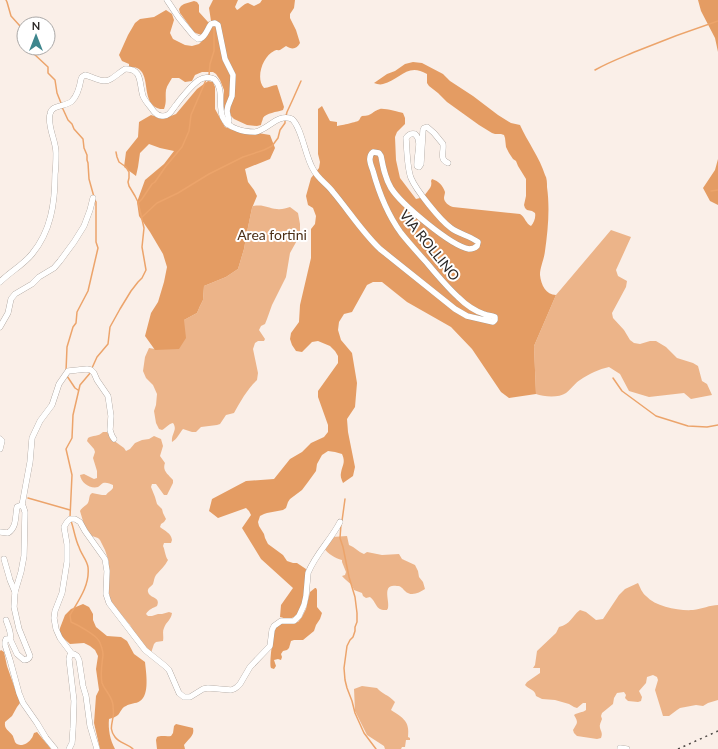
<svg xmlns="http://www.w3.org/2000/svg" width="718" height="749" font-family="Lato,sans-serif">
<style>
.green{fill:#ecb489}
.forest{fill:#e49c63}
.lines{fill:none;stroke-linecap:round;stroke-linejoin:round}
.stream{stroke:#eca46b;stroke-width:1.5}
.minor-casing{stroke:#9a918a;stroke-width:6}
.minor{stroke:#fff;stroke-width:5.5}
.rail{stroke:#4d4845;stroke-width:1.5;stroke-dasharray:2 4;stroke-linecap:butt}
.labels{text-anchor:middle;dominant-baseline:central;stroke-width:4;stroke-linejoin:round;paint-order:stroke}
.park-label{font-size:14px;fill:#4c2f16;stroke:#fff}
.street-label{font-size:14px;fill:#2c2826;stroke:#fff}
</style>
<rect width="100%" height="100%" fill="#faefe8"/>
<g class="green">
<path d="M253,206C264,204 267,208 277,209C281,210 286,208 290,207L298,213L300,224V235L290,253L286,277L272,305L267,319L265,324L261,326L259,330L265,339L264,341H258L255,343L253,349L258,373L257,380C248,388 240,402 234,413L226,415L220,424L217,425L201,427L196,432H192L183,429C179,434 177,439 172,442C171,434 178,430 173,423C168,424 166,428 162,430L159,429L156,423L154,411L156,405L157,394L153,385L146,378L143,371L145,357L149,348L155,349L184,320L197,313L200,306L203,300L204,286L226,277L238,269L244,249L247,232L252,208Z"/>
<path d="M611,230L631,237L616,270L618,276L627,281L626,287L612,313L613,318L624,330L630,340L634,343L640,344L650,341H656L666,347L677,358L693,363L698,366L702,381L707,384L712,395L691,399L684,393L649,397L629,391L620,374L609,367C599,369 589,374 580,380C575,383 571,389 566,393C559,398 544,397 536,394L534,346L556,295Z"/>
<path d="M103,432H107L113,440L124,448L126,451L130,449L135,443L142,440L149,439L154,436L161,439L163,446L160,456L165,463C162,471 168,474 173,480V483L167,495H164L156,484H152L151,487L155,497L157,504L162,509L163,513L166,519L164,522L161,524L160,527C165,531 171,533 172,540L171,543H164L163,546C165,550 165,556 168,560C165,566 160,570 156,575C154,578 154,581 153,584C151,587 147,588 148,592C150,599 161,596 157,606C153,608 149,609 146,614L148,616H152L158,614H162L169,612L172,613C171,620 166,622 164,628C162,632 164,636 163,641L156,642L154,644L151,653L140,642L130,625L113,605L110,598L108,588L109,562L105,550L100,540L98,538L89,535L85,528L80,511C82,507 86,506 88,503C89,501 89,498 90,495L92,493L102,495H106C108,492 111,491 113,488V485C110,484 107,482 103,483C101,484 100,486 98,487C90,489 81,483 80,475L84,474L94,479L97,478V471L93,458L95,452L94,449L87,441L88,438C93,435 98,437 103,432Z"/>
<path d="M347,536L349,545C355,547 358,552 364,554L367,552L382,555L399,554L402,559L415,565L418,571L419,577L423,582L425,589C419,593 411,597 405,591C402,588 401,586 397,586C381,583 390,601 388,608C388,609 387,609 387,610C375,611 377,602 370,597L366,598L363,596L362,593L354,590C352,583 347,582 342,576L345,575L346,572L342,562V560C335,558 328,554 324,548L332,537Z"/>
<path d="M638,583C640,587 642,593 646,596C656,607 679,611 693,610C702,609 710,605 718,605V700L708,703L703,706L696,705L680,708L677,710L669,716H663L655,690L658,680L657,677L653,675L647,677L646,683L639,691L642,697L641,701L638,702L628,701L625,698L626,695L624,692L617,693L614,698L613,704L602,713L601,716L602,719C601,722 599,725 600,728C601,732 603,733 601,738L597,739L577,736L574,733L573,730C577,723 579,723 574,715C578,712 582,713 586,710V703H583L577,708L574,707L569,704L555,700L542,699L536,696C535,689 529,690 525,685L527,682L540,673V668H533L535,665L537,651L556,633L559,627C571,624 571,617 580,610L586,612L596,620L603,619L619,595L625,589Z"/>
<path d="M362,686L377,688C382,694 389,695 395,702L391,710C403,718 410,721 408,737L410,738V740H406L405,747H402L401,749H385L384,746L367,735L355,711L354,689Z"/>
</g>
<g class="forest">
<path d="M213,0H238L235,7L237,10C241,8 243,4 248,3L254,6L260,3L262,0H295L294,8L290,14V18L296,30L300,43C297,49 292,50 286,46C284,47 282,49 280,50C276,51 278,49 274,51C263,56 255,78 264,88C269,88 272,85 277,85L284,107L283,110C277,112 266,113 263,118C263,119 261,124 261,125L257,126L247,125L234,119L225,110L223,107L224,90L220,80L216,74L213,72H202L195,75L192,81L185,82L179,78H172C170,82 167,85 166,90C165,98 167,101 164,109C161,109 159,109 157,108C143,102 149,80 141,71C138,67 133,67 129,67V64L122,61L119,55L128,35L135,23L140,19L154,17L166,10L172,14L174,20L170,33L173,39L185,45L192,46L199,44L203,40V36C200,34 197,34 194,32L180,13L179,9L181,6L184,4L194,1L197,2L199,5V12L208,22L211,21L209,8Z"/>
<polygon points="698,0 718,0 718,52 715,38 701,11"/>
<path d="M413,62L422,63L443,74L450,81L473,96L498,115L511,123L520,125C527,141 540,158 545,175C547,178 547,183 547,187C550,208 548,230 545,251C544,260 540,267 540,275C541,285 546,295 556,295L534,346L536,394L509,398L501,392L472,349L451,327L407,302L382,282H373L367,285L352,312L344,314L339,322L338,330L341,340L352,353L357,383L355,407L347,419L348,432L355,467L353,476L343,483C342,480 340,477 341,473C342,465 346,463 342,454L335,452L328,451L322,455L317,464L316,471L308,482L302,490L290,499L288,502L286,508L283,510L267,513L264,514L260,516L258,522L259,526L264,534L265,538L268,544L283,555L287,561L293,563H297L306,569C305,581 305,613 292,618C288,620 284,618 280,617L281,605L293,588L261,559L242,528L251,515L249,511L246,508L218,518L209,511L212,499L246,481L274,479L290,459L302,452L311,443L324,437L328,432V425L318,397V391L338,363V356L335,351L330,346L318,341L312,342L302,352L296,351L292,345L290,339L291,333L299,322L300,305L311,258V229L315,224L316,216L313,208L308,205L306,196L311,178L319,168L320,162L318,154V109L322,106L330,121L337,122V126C339,126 356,122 358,121C360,120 360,117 362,116C373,116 372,111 380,109C384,108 399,112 403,113L405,118V124L397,132L395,137L396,160L400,178L416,199L424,197C426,191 433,188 431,181L432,179C439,181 443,186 445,192C445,194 444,196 444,198C444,202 449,206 453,207L520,214C525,217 526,224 531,226C534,223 536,217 535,213L532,211L527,210L525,208L524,205L526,196V179L518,166L516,161L513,159L509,153L506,147L505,138L504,135L501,134H495L492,133L479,125L447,102L438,93L429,86L427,83V74C407,62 400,80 383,84C380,85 377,84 374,83L387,74L395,71L405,64Z"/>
<polygon points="208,81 213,82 215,87 215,109 225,127 242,133 258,133 270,135 275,148 270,159 245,169 248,182 254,190 257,196 252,208 247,232 244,249 238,269 226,277 204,286 203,300 200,306 197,313 184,320 186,338 179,349 155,350 145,336 151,313 158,302 164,282 167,267 163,254 150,232 139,216 137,202 145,180 164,164 174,151 160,148 149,144 140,153 138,167 136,176 124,167 126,152 138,137 139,122 151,115 163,119 176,114 197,89"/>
<polygon points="718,159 718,205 710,201 703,188 715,170"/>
<path d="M315,588H316L317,590V607L322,613L320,619L316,625L314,631L303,640H294L291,641L289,648L287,650L283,651L281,654L282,657L281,660L278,659L274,660L276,666L274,669L271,668C269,663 273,635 275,630C276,628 277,626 279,625C285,622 292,623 298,622L302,617L306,609L310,592Z"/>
<path d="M83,604L89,607L93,614V620L96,627L107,636L121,637L127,641L134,654L145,662C146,672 150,695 140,701C136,704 130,703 126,706C121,708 121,712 118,715C116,717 112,718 109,719C108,729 110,740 115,749H100L94,723L96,696L99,690L96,669L98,656L95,650L90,646L84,643L70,644L60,635V628L65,615L71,609Z"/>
<path d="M1,650L4,652L7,666L20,703L17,707L12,716L5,722C4,730 9,730 13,736C13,737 15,741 15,742C19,748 28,744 31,739C33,737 33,735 34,733L37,732L51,749H0V651Z"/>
<path d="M176,724L193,728C195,736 188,739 184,745L185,749H157L156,740L157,737C162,735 166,737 171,736L173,733L174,726Z"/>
</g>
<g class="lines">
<g class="stream">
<polyline points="6,0 7,2 11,16 20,26 24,33"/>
<polyline points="30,48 34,54 48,67 48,73 55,80 57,93 61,103"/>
<path d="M595,70C609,62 623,57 637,51C664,40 691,30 718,21"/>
<polyline points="209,75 210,64 214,51 214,26"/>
<polyline points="62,107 68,120 72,124 74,129 83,139 84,148 87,155 87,160 88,163 89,179 94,197"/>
<polyline points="286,116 287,112 293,99 301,81"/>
<polyline points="711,191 718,190"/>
<polyline points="139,202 142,199 152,184 155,182 166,166 182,147 189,131 191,115 206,80"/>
<polyline points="142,217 157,203 178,193 209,174 243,157 264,150 272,146 278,138 280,130 285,123 285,120"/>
<polyline points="92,368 97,357 108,344 110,327 120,309 131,291 138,282 142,278 146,270 142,247 144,228 138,202 135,196 129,186 128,182 129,178 129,172 126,167 119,162 117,157 116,152"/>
<polyline points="66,371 67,347 73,327 76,323 77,312 88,291 91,278 98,248 96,242 96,202 95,200"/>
<polyline points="67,376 75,388 78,390"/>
<polyline points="613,378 622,391 656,416 688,426 707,427 718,425"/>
<polyline points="28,498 70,510"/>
<polyline points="70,517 72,475 66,449 72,438 73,415 80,385 91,372"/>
<path d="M71,521C74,529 75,539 79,547C81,554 87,560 88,567C90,585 79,600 70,615L71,622C78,625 96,635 99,641C101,644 103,651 103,655C102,664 100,674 102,683C105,691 112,696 113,705C113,709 114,714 113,717C112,725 109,729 115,737C119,743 128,744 133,749"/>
<polyline points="342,521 345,499"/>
<polyline points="341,524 340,538 343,547 349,577 355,597 357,613 357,622 355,627 355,631 353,637 350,640 347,646 344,668 345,680 347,688 352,701 355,713 364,733 376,749"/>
</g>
<defs>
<g id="minor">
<path d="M167,0L179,18L193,35L198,39C205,39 207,29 211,24L215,23L218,25L225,59L233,75L232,96L228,106L227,111L229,121L227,124"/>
<path d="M0,282C10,272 23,265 32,254C51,231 55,203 55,174C56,167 56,160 56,153C56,140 47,127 50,114C52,104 66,107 72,101C77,96 80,85 81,79L82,77L85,75C94,77 103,84 111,79C116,76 120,72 125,69C143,68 139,85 143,96C145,101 149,105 152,109C154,112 158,116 162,116C169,117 172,110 176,105C181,98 192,85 199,80C204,77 210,77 214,79C229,93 209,120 237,129C242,131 249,132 255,132C268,130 277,113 292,119C302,128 305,156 313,169C318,179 327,184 333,192C349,211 362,232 380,249L455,309L467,316L493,322L495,320V317C491,315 488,316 484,314C475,311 465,304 458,297C447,287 437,275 427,263C418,253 409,243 401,233C388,215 379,193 373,171C371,165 367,157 373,152L379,153L381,156C383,167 385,178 391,188C401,204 451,246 469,249C472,249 475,248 477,246L478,242C470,236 459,234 451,228C440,220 416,190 411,178C407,168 407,149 406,138C409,134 411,133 415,134C423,141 416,156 417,166L419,167L421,164L423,130L424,128L427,127L434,133L443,144C444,153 439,159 448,163"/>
<polyline points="0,327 8,313 11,299 15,294 32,284 39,277 54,268 60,261 74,242 84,226 90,210 93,198"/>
<polyline points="0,439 2,441 0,449"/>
<polyline points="22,505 30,462 32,438 40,421 52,405 59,384 68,371 87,369 91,370 94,373 97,380 108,396 111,416 110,430 112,436 114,439"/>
<path d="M0,532L8,533C17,527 15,517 17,507L19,506L22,505L23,506L25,512L24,556L21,572L15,592L14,607L19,629L30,656C29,659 27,660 24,660L17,654L10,639H6L5,642V645L10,660L19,693L23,703L37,723L46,738L55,749"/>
<polyline points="4,559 10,580 15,592"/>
<path d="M6,620C8,626 12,633 10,639"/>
<path d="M72,654L60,638L56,629L54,618L55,611L62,593L67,562V544L64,527L67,522L70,519H75L80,522L85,531L105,559L107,571L106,594L109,603L145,650L165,666L169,670L179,693L184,697H190L203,689L208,688L231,690L234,689L237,687L240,684L250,667L270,646L272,630L274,626L281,621H294L299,616L304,605L306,596L308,573C316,553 331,540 340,522"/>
<polyline points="620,748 627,749"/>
<polyline points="69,749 72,743 73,729 74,701 69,659 70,655 74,654 77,656 79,660 83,686 86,696 90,726 97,749"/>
</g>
</defs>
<use href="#minor" class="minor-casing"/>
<use href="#minor" class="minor"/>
<polyline class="rail" points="678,749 718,731"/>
</g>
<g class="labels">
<g class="park-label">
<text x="272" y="234">Area fortini</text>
</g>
<g class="street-label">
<text transform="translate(430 245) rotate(51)">VIA ROLLINO</text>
</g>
</g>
<g transform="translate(36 36)"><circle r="19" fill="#ffffff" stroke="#aba9a8"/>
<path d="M0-3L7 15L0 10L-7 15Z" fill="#3e868d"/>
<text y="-6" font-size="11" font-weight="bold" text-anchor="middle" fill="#2c2826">N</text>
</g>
</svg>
